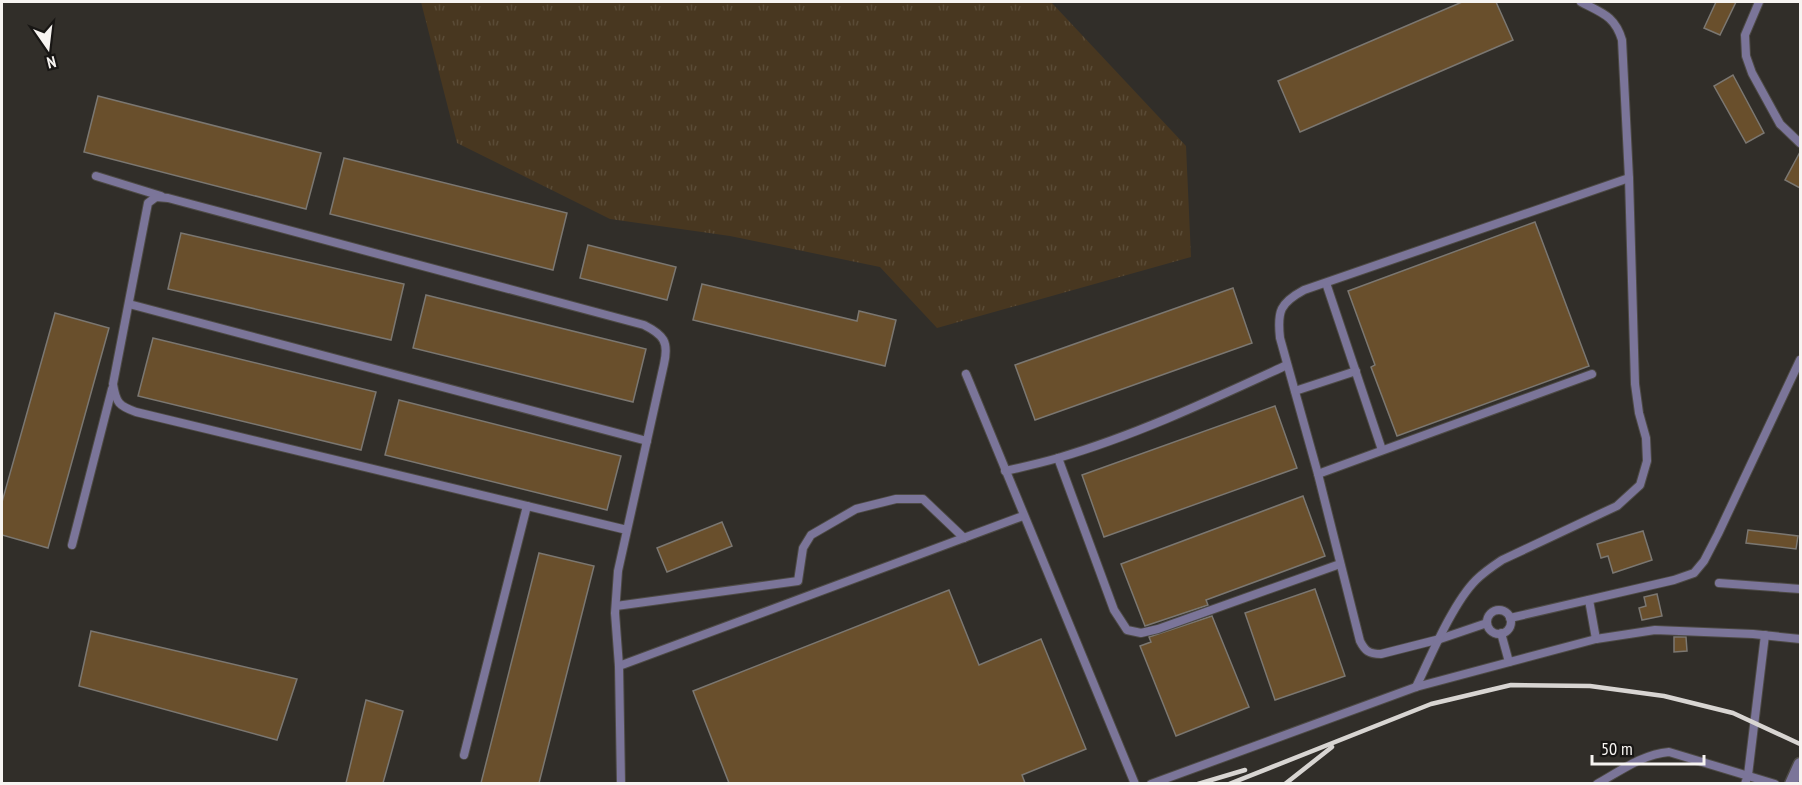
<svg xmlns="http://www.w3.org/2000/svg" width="1802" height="785" font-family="'PT Sans Narrow',sans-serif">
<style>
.grass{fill:url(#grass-tufts)}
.building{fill:#694f2c;stroke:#7b7771;stroke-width:1.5}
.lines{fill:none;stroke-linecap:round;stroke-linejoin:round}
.service-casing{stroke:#4d4a45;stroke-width:10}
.tertiary-casing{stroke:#4d4a45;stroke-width:15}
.service{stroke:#7b7599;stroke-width:8}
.tertiary{stroke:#7b7599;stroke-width:12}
.rail{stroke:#d8d5d2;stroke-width:4.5}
</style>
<defs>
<pattern id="grass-tufts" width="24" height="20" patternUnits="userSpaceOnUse" patternTransform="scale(1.5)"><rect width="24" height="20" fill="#483720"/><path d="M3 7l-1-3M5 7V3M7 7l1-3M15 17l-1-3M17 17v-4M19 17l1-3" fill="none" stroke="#5a4b36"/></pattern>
</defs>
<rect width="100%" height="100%" fill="#312e29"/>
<polygon class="grass" points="421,2 1051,2 1186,146 1191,257 937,328 880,267 730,236 610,219 457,143"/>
<g class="building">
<polygon points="1462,2 1496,2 1513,40 1300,132 1278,81"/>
<polygon points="1716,2 1736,2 1720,35 1704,28"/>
<polygon points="1733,75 1764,133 1746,143 1714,86"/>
<polygon points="98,96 321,153 306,209 84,152"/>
<polygon points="1800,152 1800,188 1785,180"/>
<polygon points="344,158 567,213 553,270 330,214"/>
<polygon points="1535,222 1589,366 1397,436 1371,367 1375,365 1348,291"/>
<polygon points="181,233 404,284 391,340 168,289"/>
<polygon points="588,245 676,267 667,300 580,278"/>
<polygon points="702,284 857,321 859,311 896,320 885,366 693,320"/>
<polygon points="1233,288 1252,343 1035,420 1015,365"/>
<polygon points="426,295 646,349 633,402 413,348"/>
<polygon points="55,313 109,328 48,548 2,535 2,502"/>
<polygon points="153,338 376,392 361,450 138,396"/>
<polygon points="399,400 621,456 607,510 385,455"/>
<polygon points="1275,406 1297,468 1104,537 1082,475"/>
<polygon points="1303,496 1325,556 1206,600 1208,605 1145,626 1121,564"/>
<polygon points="722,522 732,546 667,572 657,548"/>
<polygon points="1748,530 1798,536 1796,549 1746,543"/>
<polygon points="1643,531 1652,560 1613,573 1608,556 1601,558 1597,544"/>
<polygon points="539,553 594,566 539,783 481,783"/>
<polygon points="1315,589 1345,676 1275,700 1245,613"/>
<polygon points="949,590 979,665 1041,639 1086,749 1022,775 1025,783 729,783 693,691"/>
<polygon points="1657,594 1662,616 1642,620 1639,608 1646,606 1644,597"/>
<polygon points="1212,616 1249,707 1176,736 1140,646 1151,642 1149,637"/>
<polygon points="91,631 297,679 277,740 79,686"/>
<polygon points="1674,637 1686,637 1687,651 1674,652"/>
<polygon points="366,700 403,711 383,783 346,783"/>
</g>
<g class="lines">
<defs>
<g id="service">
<polyline points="1759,2 1745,35 1746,56 1752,73 1780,124 1800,143"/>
<polyline points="96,176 161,196"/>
<polyline points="1326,283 1382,450"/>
<polyline points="129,304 647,441"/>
<polyline points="966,374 1135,784"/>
<polyline points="1295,391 1356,371"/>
<polyline points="1058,458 1114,610 1127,630 1141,633 1158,629 1340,564"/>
<path d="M1005,471C1023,467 1041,463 1058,458C1137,435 1213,399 1287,365"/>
<polyline points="1318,474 1592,374"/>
<polyline points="72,545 112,389"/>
<polyline points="1719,583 1800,589"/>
<polyline points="1589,600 1596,639"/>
<polyline points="616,606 798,581 803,548 811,535 856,509 896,499 923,499 964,538"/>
<circle cx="1499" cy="622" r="12"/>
<polyline points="1510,618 1674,580 1694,573 1704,561 1718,534 1800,360"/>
<path d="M1487,623L1440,639L1381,654C1369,654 1365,651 1360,641L1318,474L1280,338C1277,311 1280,303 1304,290L1629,178"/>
<polyline points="1501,633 1509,662"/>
<polyline points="619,666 1023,516"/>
<path d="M1416,687C1431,656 1453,603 1476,580C1484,572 1493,566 1502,560L1617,506L1640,485L1647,461L1646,438L1639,413L1635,384L1629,178L1622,40C1615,16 1602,13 1581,2"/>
<polyline points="464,755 527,506"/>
<path d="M621,784L619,666L615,613L618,571L664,364C669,342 664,335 644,325L168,198L156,197L148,203L113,384C116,403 119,406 136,412L627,530"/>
<polyline points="1151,784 1416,687 1596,639 1655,630 1753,634 1800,639"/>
<path d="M1597,784C1620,771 1643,754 1669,752L1775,784"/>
<polyline points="1745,784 1748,775 1765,635"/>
</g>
<polyline id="tertiary" points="1791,784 1800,764"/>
</defs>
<use href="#service" class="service-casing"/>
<use href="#tertiary" class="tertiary-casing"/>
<use href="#service" class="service"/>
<use href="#tertiary" class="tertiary"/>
<g class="rail">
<polyline points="1198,784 1245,770"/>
<polyline points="1229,784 1431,704 1511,685 1590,686 1664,696 1733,713 1800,744"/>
<polyline points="1285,784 1332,747"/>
</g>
</g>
<rect width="1802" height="785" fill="none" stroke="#f7f4f1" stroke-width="6"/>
<g transform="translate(48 48) rotate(166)" stroke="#181614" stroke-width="4.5" paint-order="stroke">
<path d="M0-4.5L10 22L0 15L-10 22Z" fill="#f7f4f1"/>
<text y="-9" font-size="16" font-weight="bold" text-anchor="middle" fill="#f7f4f1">N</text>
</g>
<path d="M1592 755v9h112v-9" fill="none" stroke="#f7f4f1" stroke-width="3"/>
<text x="1601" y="755" font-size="18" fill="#f7f4f1" stroke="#181614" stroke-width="4.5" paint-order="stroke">50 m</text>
</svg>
